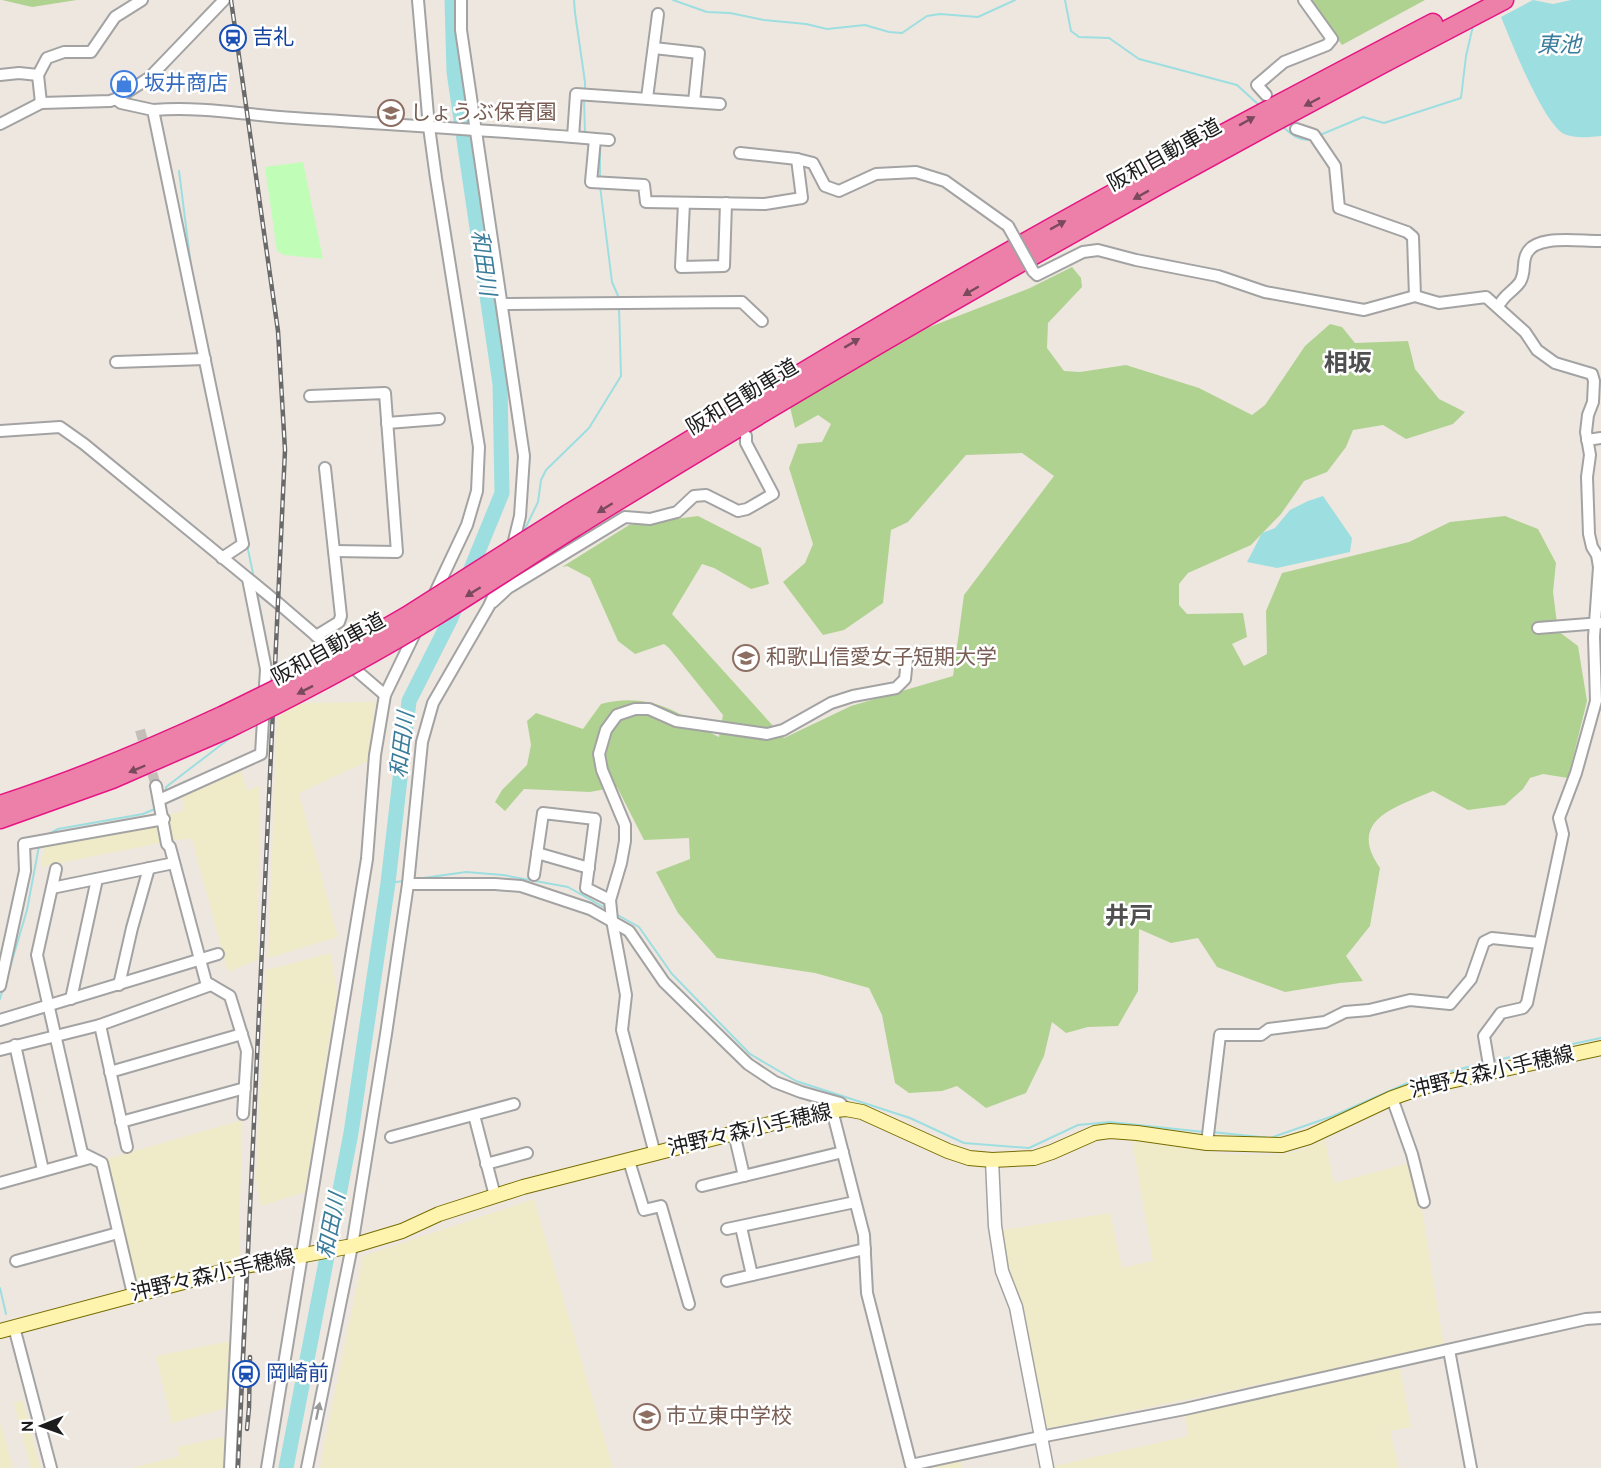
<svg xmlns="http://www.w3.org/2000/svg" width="1601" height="1468" font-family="Overpass,'Noto Sans JP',sans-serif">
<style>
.farmland{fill:#efebc9}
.forest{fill:#b0d291}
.park{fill:#c0feb8}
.water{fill:#9ddee0}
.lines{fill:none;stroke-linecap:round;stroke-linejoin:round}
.stream{stroke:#9ddee0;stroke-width:2}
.river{stroke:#9ddee0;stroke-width:15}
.minor-tunnel{stroke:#c4beb9;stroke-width:10;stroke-dasharray:10 5;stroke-linecap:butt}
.minor-casing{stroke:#a3a3a3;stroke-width:14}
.tertiary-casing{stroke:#a3a3a3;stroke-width:15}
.secondary-casing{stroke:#766d00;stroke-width:16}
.motorway-casing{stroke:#e51583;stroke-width:21}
.minor{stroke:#fff;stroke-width:10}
.tertiary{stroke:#fff;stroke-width:12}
.secondary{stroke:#fff4ae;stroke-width:14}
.motorway{stroke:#ed80a9;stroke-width:18}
.rail-casing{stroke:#6a6a6a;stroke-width:4.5}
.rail{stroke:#fff;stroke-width:2;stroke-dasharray:7;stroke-linecap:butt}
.minor-bridge-casing{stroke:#a3a3a3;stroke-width:14;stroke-linecap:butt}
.motorway-bridge-casing{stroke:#e51583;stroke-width:21;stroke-linecap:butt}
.minor-bridge{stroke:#fff;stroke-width:10}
.motorway-bridge{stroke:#ed80a9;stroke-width:18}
.oneway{fill:#7a495b}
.oneway2{fill:#999}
.labels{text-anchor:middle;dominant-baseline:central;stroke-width:5;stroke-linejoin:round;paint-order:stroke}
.transit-label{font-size:21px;fill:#164399;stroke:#fff;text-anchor:start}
.shop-label{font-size:21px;fill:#366cbe;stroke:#fff;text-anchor:start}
.education-label{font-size:21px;fill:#785e54;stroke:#fff;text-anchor:start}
.street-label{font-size:21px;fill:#1c1c1c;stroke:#fff}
.water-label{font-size:22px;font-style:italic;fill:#3a7c9b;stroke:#fff}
.quarter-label{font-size:24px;font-weight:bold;fill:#4f4f4f;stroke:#fff}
</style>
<rect width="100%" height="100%" fill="#eee7e0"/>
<g class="farmland">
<polygon points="375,702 368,761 299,793 338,937 268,958 277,717 300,703"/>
<polygon points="241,770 247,791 260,785 257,960 228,972 192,839 174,840 41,867 44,846 170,822 169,815 184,810 182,796"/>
<polygon points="331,953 337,993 305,1192 261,1206 256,1179 266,970"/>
<polygon points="242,1120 239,1259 135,1286 120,1206 107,1159"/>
<polygon points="1132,1140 1228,1154 1270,1155 1295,1152 1325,1140 1334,1183 1409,1163 1421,1203 1444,1346 1045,1429 1022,1308 1007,1261 1003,1230 1110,1213 1122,1268 1153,1261"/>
<polygon points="534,1199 613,1468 320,1468 324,1444 363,1256"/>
<polygon points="234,1340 230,1407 172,1423 156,1356"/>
<polygon points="1400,1368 1411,1427 1390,1431 1399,1468 1054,1468 1054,1466 1188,1436 1185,1414"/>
<polygon points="23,1400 40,1468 31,1468 14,1403"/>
<polygon points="0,1422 13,1468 0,1468"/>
<polygon points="228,1436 226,1468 131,1468 180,1456 177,1447"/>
<polygon points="960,1460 962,1468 922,1468"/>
</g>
<g class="forest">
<polygon points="2,0 77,0 32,7"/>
<polygon points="1310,0 1425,0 1342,45"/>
<path d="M1072,267L1081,278L1082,287L1048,323L1047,348L1064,371L1080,372L1126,365L1199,388L1252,415L1265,405L1305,346L1330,324L1342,327L1355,343L1408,341L1415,369L1439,399L1465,412L1453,424L1406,439L1383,425L1353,430L1346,447L1327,472L1304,481L1281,514L1251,545L1188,573L1179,584V605L1187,614L1243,613L1247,637L1232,644L1244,666L1267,654L1266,611L1282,573L1409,542L1450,522L1505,516L1538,529L1556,563L1553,592L1558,631L1578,646L1587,701L1568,778L1543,774L1530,778L1523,789L1505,805L1468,810L1433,791C1396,807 1346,820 1380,868L1370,926L1346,956L1363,981L1340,983L1285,992L1217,967L1198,938L1171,943L1139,929L1138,991L1118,1026L1088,1027L1066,1033L1052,1022L1044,1056L1026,1093L986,1108L957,1086L942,1091L909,1093L895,1083L882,1015L869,988L815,973L717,958L678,913L656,872L690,859L689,838L644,840L617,787L590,792L524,789L505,811L495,802L502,790L527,765L531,745L527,721L536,713L583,729L601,704C628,697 653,700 678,713C692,721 705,731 719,737L723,715L669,648L664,644L635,654L618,641L590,578L567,566L562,567L629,525L698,516L761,548L769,584L751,589L714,568L702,564L672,614L784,738L851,706L953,676L964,595L1054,476L1022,453L966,455L908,522L891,530L883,603L844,630L823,635L783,582L805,563L813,544L789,468L798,444L822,442L831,424L818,415L795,428L790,407L927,328L1030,288Z"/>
</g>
<polygon class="park" points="303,162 323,259 284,255 277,251 265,167"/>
<g class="water">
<path d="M1533,0L1553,4L1571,0H1601V136C1589,137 1576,139 1564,134C1543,123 1511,41 1501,17Z"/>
<polygon points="1323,496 1352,538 1350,552 1277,568 1247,562 1262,533 1275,528 1290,510 1308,501"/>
</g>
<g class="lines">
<g class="stream">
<polyline points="574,0 575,13 585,82 585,92"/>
<polyline points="673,0 707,12 730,13 764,20 806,24 827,29 865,25 889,32 902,33 927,16 940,14 978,17 1015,0"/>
<polyline points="1065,0 1071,31 1079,37 1109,38 1139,59 1237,85 1259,105"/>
<polyline points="584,98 585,134"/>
<path d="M1283,127C1292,135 1300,142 1312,139"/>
<polyline points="1320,135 1363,117 1384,123 1461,98 1466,56 1473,26"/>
<polyline points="598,145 600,147 600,178"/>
<polyline points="179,171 191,266"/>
<polyline points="600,186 612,282 619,298"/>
<polyline points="523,533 538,502 541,480 546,470 589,428 621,376 619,307"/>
<polyline points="247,545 254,578"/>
<polyline points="257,592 270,660"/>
<polyline points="271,669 273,684"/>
<polyline points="166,792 166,787 234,735"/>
<polyline points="47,835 58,829 143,814 157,808"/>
<polyline points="416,879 466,872 503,875 568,887 607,909"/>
<polyline points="388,883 404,881"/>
<polyline points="614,913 639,927 672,974 750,1054 796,1081 910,1118 964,1143 1029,1148 1078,1125 1110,1122 1204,1132"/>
<polyline points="9,971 27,910 39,846"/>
<polyline points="0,999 3,988"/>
<polyline points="1492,1061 1601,1038"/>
<polyline points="1212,1132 1270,1138 1333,1116 1412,1081 1484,1063"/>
<polyline points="0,1288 6,1314"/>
<polyline points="15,1352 39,1443"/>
</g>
<polyline class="river" points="286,1468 351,1133 388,883 409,701 451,618 502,493 500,384 454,72 452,0"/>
<g class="minor-tunnel">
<polyline points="736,393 741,412"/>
<polyline points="140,730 156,786"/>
</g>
<defs>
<g id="minor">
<polyline points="418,0 429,127 436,178 479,447 477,491 467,525 434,595"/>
<polyline points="461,0 461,30 524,456 520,516 512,549"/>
<polyline points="654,48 699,53 694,102"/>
<polyline points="0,75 19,73 38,75"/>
<polyline points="1266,95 1257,85 1284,62 1327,45 1332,39 1304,0"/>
<polyline points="647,98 658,14"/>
<polyline points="116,99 121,103 153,110 243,544 222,558"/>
<polyline points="41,103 38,75 47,58 64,52 91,52 115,17 142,0"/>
<path d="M153,110C203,106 246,115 294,118C400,125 504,131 609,140"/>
<polyline points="0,124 41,103 110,101 116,99 149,78 224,0"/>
<polyline points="1296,129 1314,135 1335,166 1339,208 1407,232 1413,237 1415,296"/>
<polyline points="573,137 576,94 720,104"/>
<polyline points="595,139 591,182 644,185 646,202 765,204 802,198 797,159"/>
<polyline points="740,153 797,159 813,163 825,186 839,191 876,174 916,172 945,181 1008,226"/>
<polyline points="684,203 681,267 724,266 726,203"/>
<polyline points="1033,271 1037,275 1083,252 1098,250 1136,260 1218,276 1265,292 1364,310 1415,296 1439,303 1486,297 1525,332 1537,350 1555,363 1592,374 1594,381 1593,402 1588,415 1586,432 1590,455 1587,477 1589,534 1592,547 1597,555 1599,567 1594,637 1596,701 1576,773 1559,818 1563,834 1527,1003 1523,1008 1501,1013 1484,1036 1490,1071"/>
<polyline points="502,304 742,302 762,321"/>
<path d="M1498,307C1504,294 1513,292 1520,282C1526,272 1522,264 1526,255C1534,233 1582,242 1601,241"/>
<polyline points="116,362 205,359"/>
<polyline points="310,396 385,393 397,552 334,551"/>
<polyline points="387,423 439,419"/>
<polyline points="0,431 60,427 84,444 278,603 385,695"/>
<polyline points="1587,440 1601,438"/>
<polyline points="493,602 508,588 625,517 650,519 677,512 694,496 706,495 738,511 747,509 773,494 746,443 746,436"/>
<polyline points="1538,628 1601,623"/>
<polyline points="316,636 339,622 341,616 325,468"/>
<polyline points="156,786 167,844 170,847 206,982 230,996 247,1051 243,1114"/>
<polyline points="159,800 261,754 266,669 248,579"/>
<polyline points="537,853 589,868"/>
<polyline points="56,869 37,955 82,1153 102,1163 133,1294"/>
<polyline points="534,875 543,813 595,819 586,888 610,900"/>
<polyline points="408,884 495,884 521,886 590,909 629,931 664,982 748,1064 775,1082 801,1092 840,1103 846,1109"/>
<polyline points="52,888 174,863"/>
<polyline points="119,985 132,928 149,868"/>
<polyline points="0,986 25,871 24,844 164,819"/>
<polyline points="71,999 97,879"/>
<polyline points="0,1020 218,954"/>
<polyline points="100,1025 127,1147"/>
<polyline points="15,1045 43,1170"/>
<polyline points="0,1050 100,1025 211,985"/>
<polyline points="110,1072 242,1034"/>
<polyline points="1392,1098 1412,1154 1424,1202"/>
<polyline points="832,1110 864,1235 867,1293 911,1465 1040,1437 1185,1409 1586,1319 1601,1318"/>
<polyline points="474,1115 495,1196"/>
<polyline points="121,1122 245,1088"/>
<polyline points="734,1133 744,1176"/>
<polyline points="391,1137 514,1104"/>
<polyline points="1207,1143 1220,1035 1261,1035 1269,1029 1325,1022 1345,1012 1369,1010 1410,1000 1450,1004 1471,979 1484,942 1492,938 1539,943"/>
<polyline points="655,1154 622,1030 626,995 612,920 610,900 621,863 625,841 625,825 602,770 599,754 606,730 617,715 635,709 649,709 676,721 767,734 783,730 831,703 853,696 896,688 905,679 907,659"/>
<polyline points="629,1161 644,1210 661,1206 689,1304"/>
<polyline points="486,1164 527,1153"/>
<polyline points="0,1183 90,1158"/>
<polyline points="702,1186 843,1152"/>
<polyline points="741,1227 752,1275"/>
<polyline points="727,1229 855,1202"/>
<polyline points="16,1261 118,1233"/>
<polyline points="727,1281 865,1249"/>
<polyline points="14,1327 51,1468"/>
<polyline points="1449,1350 1471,1468"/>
<polyline points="230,1468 240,1267"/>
<polyline points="267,1468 367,859 375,755 385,695 416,631"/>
<polyline points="307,1468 352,1246 386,1034 408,884 422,742 433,703 489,606 503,575"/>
</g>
<polyline id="tertiary" points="992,1160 995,1226 1002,1271 1016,1307 1047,1468"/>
<polyline id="secondary" points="0,1331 240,1267 352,1246 402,1231 439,1214 523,1187 817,1112 846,1109 862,1112 948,1151 969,1158 992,1160 1034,1158 1052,1152 1095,1133 1110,1131 1137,1133 1207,1143 1282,1145 1309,1137 1392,1098 1423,1087 1601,1048"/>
<g id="motorway">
<path d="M568,514C670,453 770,391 872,331C1055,222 1244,122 1433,23"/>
<path d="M575,527C878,339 1188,164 1504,0"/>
<path d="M0,805C77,780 151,749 224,715"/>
<polyline points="0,819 112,779 229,728"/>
</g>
</defs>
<use href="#minor" class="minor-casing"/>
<use href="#tertiary" class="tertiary-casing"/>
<use href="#secondary" class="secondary-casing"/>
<use href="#motorway" class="motorway-casing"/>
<use href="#minor" class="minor"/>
<use href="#tertiary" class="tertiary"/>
<use href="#secondary" class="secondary"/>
<use href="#motorway" class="motorway"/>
<defs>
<g id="rail">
<polyline points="231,0 278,331 285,450 238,1468"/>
<polyline points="247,1429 249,1408 250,1357"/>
</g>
</defs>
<use href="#rail" class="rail-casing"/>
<use href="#rail" class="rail"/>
<defs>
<polyline id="minor-bridge" points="1008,226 1033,271"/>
<g id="motorway-bridge">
<polyline points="224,715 303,676 407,616 568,514"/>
<path d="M229,728C300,693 370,656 437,615C484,586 529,556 575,527"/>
</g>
</defs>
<use href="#minor-bridge" class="minor-bridge-casing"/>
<use href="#motorway-bridge" class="motorway-bridge-casing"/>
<use href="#minor-bridge" class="minor-bridge"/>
<use href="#motorway-bridge" class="motorway-bridge"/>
</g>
<defs><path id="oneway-solid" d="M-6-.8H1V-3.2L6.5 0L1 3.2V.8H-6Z" transform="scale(1.5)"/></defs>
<g class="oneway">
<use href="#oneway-solid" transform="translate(1312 102) rotate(152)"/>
<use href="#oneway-solid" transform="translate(1247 121) rotate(-29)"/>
<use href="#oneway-solid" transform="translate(1141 195) rotate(151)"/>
<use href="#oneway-solid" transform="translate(1058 225) rotate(-29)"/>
<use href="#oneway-solid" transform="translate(971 291) rotate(150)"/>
<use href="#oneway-solid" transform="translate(852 343) rotate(-31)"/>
<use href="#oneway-solid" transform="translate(605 508) rotate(148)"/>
<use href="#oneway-solid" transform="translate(473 592) rotate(148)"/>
<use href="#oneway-solid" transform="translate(305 690) rotate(153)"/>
<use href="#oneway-solid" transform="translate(137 769) rotate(157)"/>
</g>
<use class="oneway2" href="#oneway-solid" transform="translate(318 1411) rotate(-78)"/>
<defs>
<symbol id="station-ring" viewBox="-11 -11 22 22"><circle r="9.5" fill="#fff" stroke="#1a4fb4" stroke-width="1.5"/><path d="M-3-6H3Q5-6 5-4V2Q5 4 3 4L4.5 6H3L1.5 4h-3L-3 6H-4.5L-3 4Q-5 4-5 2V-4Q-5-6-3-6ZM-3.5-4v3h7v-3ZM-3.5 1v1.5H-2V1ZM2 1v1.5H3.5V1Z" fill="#1a4fb4"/></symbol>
<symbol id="shop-ring" viewBox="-11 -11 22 22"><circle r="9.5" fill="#fff" stroke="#3f7fe0" stroke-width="1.5"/><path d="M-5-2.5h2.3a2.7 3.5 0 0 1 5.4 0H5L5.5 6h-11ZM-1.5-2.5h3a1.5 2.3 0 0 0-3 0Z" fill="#3f7fe0"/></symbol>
<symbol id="school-ring" viewBox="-11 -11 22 22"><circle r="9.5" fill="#fff" stroke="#8d6e63" stroke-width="1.5"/><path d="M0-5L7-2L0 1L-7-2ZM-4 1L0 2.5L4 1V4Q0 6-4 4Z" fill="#8d6e63"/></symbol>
<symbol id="university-ring" viewBox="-11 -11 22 22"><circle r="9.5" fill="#fff" stroke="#8d6e63" stroke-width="1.5"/><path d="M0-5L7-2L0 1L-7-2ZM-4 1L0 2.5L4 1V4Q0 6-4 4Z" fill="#8d6e63"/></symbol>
</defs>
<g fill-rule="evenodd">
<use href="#station-ring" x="218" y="23" width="30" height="30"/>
<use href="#shop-ring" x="109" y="69" width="30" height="30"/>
<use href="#school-ring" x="376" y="98" width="30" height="30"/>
<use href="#university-ring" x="731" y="643" width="30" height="30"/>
<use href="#station-ring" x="231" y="1359" width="30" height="30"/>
<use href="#school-ring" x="632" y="1402" width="30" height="30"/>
</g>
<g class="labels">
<g class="transit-label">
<text x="252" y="38">吉礼</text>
<text x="266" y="1374">岡崎前</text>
</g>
<g class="shop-label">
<text x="144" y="84">坂井商店</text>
</g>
<g class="education-label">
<text x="410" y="113">しょうぶ保育園</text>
<text x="766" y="658">和歌山信愛女子短期大学</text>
<text x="666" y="1417">市立東中学校</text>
</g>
<g class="street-label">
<text transform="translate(1165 156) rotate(-29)">阪和自動車道</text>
<text transform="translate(743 398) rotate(-31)">阪和自動車道</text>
<text transform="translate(329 650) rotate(-29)">阪和自動車道</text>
<text transform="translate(1492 1073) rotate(-13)">沖野々森小手穂線</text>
<text transform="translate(750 1131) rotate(-13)">沖野々森小手穂線</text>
<text transform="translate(213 1276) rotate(-13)">沖野々森小手穂線</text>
</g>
<g class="water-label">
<text x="1559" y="46">東池</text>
<text transform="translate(482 263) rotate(82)">和田川</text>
<text transform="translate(404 745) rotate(-83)">和田川</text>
<text transform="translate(333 1226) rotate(-79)">和田川</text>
</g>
<g class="quarter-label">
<text x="1348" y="365">相坂</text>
<text x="1129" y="918">井戸</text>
</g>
</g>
<g transform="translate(42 1426) rotate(269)" stroke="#ffffff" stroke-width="4.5" paint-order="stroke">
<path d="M0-4.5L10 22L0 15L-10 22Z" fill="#1c1c1c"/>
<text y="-9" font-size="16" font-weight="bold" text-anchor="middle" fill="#1c1c1c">N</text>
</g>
</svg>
